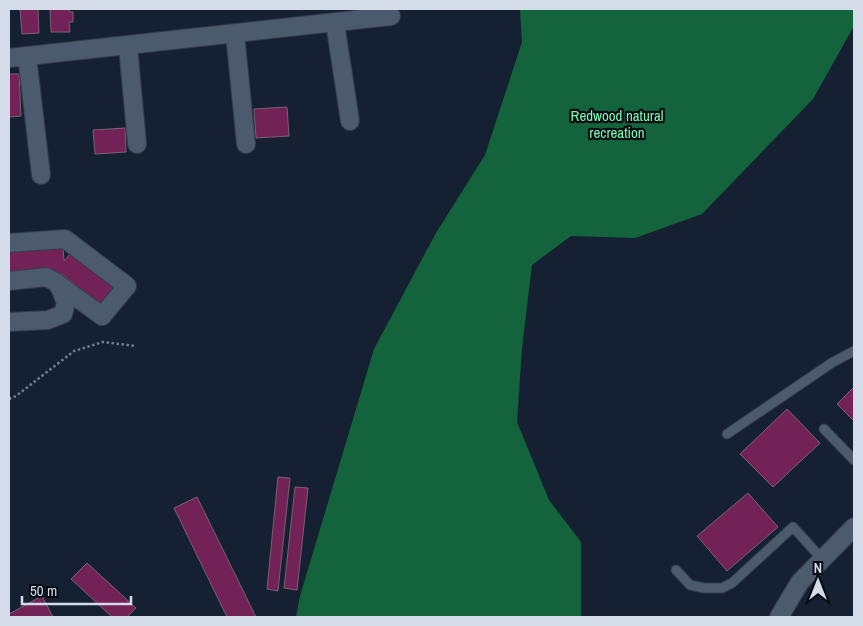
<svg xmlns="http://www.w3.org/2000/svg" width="863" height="626" font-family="'Archivo Narrow',sans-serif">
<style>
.forest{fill:#13643c}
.building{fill:#722256;stroke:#7a626f}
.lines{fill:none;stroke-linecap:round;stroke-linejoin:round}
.lane-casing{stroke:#343c4b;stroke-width:11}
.street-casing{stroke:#343c4b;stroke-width:20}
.path{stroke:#737e8d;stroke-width:2.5;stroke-dasharray:2.5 2.5;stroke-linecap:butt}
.lane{stroke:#4c5a6e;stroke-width:9}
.street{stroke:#4c5a6e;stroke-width:18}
.labels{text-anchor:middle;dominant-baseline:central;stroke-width:4.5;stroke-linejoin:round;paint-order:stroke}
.park-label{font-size:15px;fill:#7bfcb1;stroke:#060b12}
</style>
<rect width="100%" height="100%" fill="#152132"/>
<polygon class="forest" points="520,9 854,9 854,26 813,99 702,214 635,238 571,236 532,265 522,348 517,422 549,500 581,542 581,617 296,617 300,596 374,349 436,233 485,155 522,42"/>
<g class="building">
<polygon points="20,9 38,9 39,33 22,34"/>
<polygon points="50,9 69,9 69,12 73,12 73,22 69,22 70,32 51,32"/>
<polygon points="9,74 19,74 21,116 9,117"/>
<polygon points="287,107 289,136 256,138 254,109"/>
<polygon points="125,128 126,152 95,154 93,130"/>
<polygon points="63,247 64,261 75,248 123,288 105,310 62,274 9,278 9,250"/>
<polygon points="854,387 854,421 837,404"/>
<polygon points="787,409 820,443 773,487 740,454"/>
<polygon points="278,477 290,478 278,591 267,589"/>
<polygon points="295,487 308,488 297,590 284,588"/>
<polygon points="748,493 778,527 727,571 697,536"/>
<polygon points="197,497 256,617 227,617 174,508"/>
<polygon points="87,563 136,608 127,617 112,617 71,579"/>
<polygon points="42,596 53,617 9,617 9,614"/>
</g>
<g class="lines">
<defs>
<g id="lane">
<polyline points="824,429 854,460"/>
<polyline points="727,434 833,362 854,351"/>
<polyline points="676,570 690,585 704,588 722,588 732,583 793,527 822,559"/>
</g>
<g id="street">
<polyline points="335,23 350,121"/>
<polyline points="235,34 246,144"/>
<polyline points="128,46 137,144"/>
<polyline points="27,56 41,175"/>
<polyline points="9,58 391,16"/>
<polyline points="9,243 65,239 127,286 102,316"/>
<polyline points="9,281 46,277 56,282 61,290 66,303 63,314 48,320 9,322"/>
<polyline points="58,284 102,316"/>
<polyline points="779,617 800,582 854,527"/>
</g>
</defs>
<use href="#lane" class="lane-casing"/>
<use href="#street" class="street-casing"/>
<polyline class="path" points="9,399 16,396 74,351 103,342 136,346"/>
<use href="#lane" class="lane"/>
<use href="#street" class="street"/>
</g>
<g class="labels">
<g class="park-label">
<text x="617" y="115">Redwood natural<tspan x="617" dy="17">recreation</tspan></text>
</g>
</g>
<rect width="863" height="626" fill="none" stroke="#d3dce8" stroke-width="20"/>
<g transform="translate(818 581)" stroke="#060b12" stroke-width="4" paint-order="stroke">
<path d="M0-4L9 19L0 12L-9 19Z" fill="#d3dce8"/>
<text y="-8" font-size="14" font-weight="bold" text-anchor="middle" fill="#d3dce8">N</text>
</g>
<path d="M22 596v8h109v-8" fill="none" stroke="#d3dce8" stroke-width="2.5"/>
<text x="30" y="596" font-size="15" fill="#d3dce8" stroke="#060b12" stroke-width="4" paint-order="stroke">50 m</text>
</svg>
